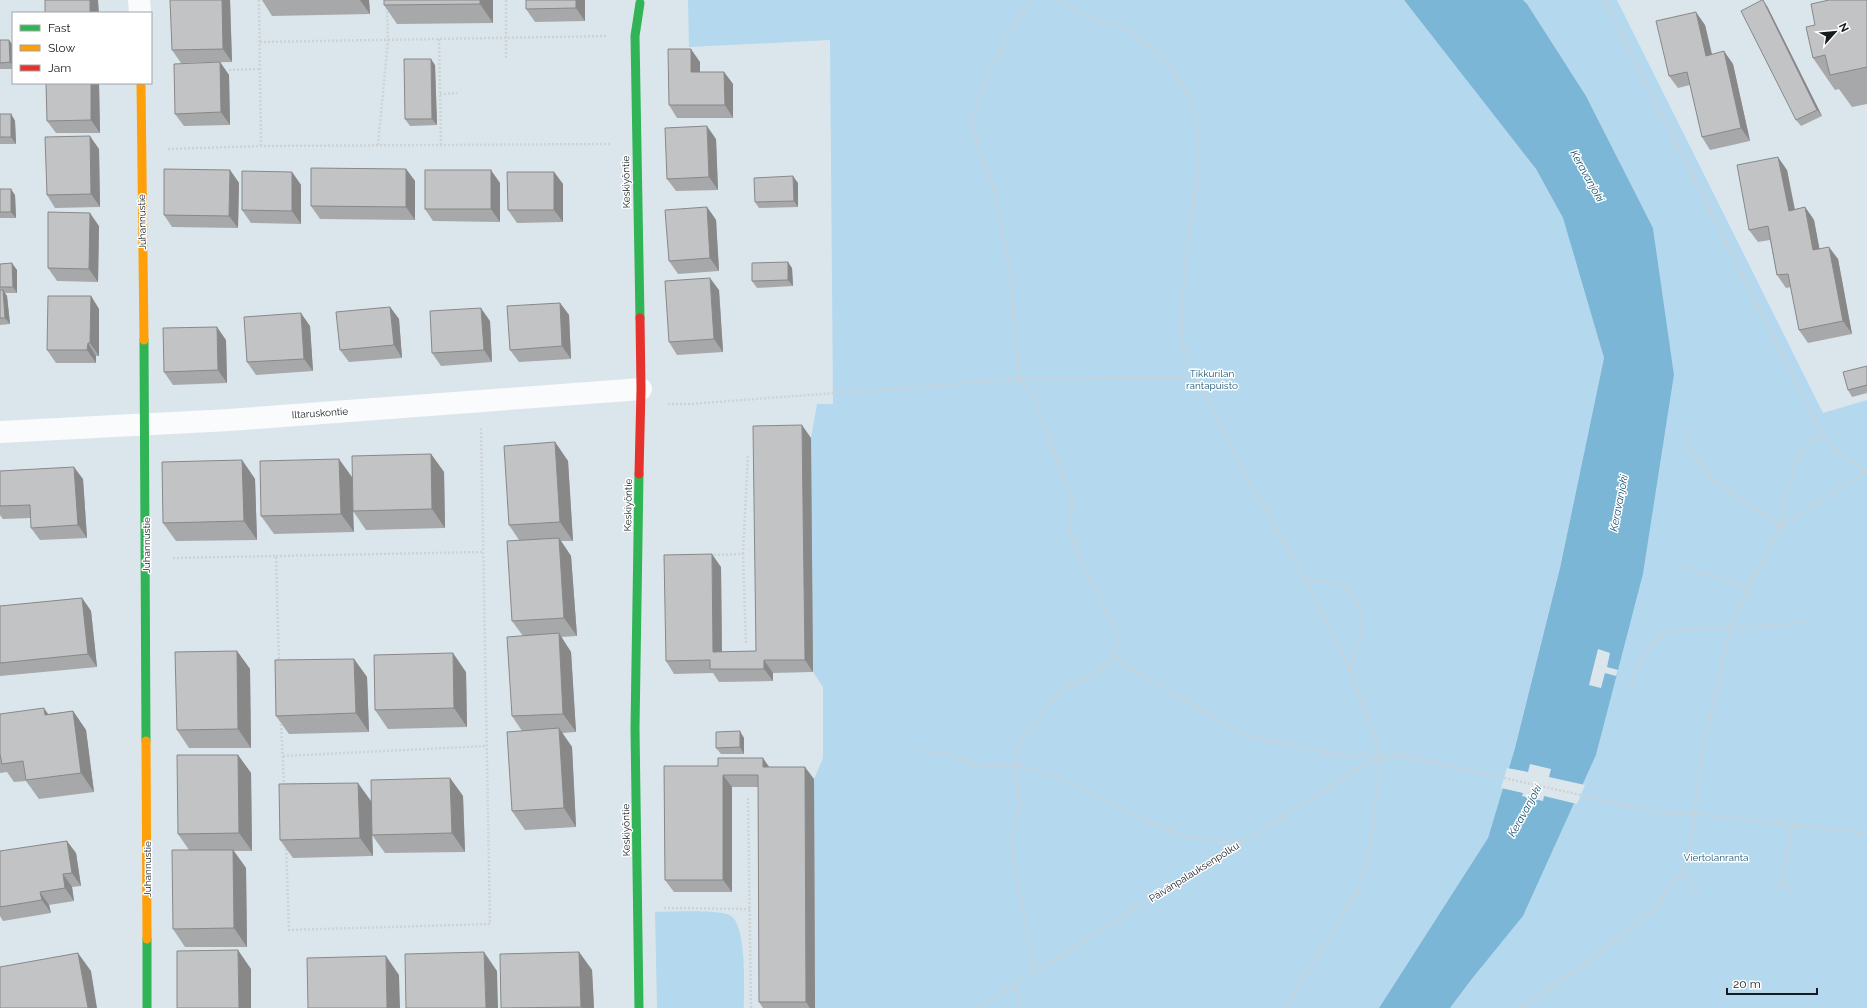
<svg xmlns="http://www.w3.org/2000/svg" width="1867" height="1008" font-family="Raleway,sans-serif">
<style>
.green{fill:#b4d8ee}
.water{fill:#7cb6d6}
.pier{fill:#dbe6ec}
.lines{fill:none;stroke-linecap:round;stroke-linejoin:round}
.path{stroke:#cfd2d3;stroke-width:2.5;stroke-dasharray:2 2;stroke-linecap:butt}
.street{stroke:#fafbfc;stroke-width:22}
.fast{stroke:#30b455;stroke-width:9}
.slow{stroke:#ff9f0a;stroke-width:9}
.jam{stroke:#e5322d;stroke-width:9}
.wall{fill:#a7a8a9}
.shaded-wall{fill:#888889}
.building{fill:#c2c3c4;stroke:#888889}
.labels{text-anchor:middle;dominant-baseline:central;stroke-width:3;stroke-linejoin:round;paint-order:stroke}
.street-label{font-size:10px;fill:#151b1f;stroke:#fff}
.park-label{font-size:10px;fill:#1b5675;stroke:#fff}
.water-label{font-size:11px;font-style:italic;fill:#114f6e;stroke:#fff}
</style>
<rect width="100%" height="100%" fill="#dbe6ec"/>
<g class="green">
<polygon points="688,0 1404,0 1536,169 1563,218 1604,358 1560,568 1515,748 1488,838 1379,1008 815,1008 814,779 823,758 823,687 813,672 811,438 817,404 833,404 830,40 689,47"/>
<polygon points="1523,0 1617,0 1823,413 1867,400 1867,1008 1450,1008 1471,980 1523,916 1596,755 1643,574 1674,376 1653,228 1586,96"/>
<path d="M655,912C670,912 721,909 731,916C747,927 744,988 744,1008H657Z"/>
</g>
<polygon class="water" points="1404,0 1523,0 1527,4 1586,96 1653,228 1674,375 1643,574 1596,755 1523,916 1471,980 1450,1008 1379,1008 1488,838 1515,748 1560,568 1604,358 1563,218 1536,169"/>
<g class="pier">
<polygon points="1598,649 1610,653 1607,667 1618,670 1616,676 1605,673 1601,688 1589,685"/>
<polygon points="1530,764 1551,769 1549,777 1585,785 1577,804 1544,796 1543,801 1522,796 1523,793 1501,788 1507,768 1528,772"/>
</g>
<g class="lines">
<g class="path">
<polyline points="259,0 261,146"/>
<polyline points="506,0 506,58"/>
<polyline points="1031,0 1013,26 986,80 971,121 981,155 994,188 1011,277 1019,379 1033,396 1072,500 1070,534 1089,578 1099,594 1120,639 1114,655 1098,672 1061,690 1018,745 1015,771 1020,803 1012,838 1015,871 1035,971"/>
<polyline points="1058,0 1080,14 1131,31 1152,47 1170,65 1182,84 1191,103 1196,119 1199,143 1198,172 1185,266 1181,328 1183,346 1196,377 1256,493 1305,580 1350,670 1381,757 1369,853 1364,874 1357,892 1285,1008"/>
<polyline points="1605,0 1823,435 1846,458 1865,472 1867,471"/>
<polyline points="439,39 441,145"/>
<polyline points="260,42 608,36"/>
<polyline points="229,70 260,69"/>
<polyline points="440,94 457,93"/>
<polyline points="378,145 388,40 387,8"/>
<polyline points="168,149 261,146 611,144"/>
<polyline points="668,404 690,404 1019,379 1196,377"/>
<polyline points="1683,429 1692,454 1711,478 1781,527 1784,501 1799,453 1810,442 1823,435"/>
<polyline points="743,554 748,454"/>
<polyline points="710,555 743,554 746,644"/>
<polyline points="276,556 483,552"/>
<polyline points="173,558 276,556 279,663"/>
<polyline points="1682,566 1748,588"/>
<polyline points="1305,580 1319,580 1336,584 1350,591 1363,616 1360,635 1350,669"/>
<polyline points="1114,655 1128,666 1161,687 1247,736 1344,756 1381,757"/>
<path d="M1631,687C1636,672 1642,652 1655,642C1677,624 1706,630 1732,628C1758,626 1785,624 1811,622"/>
<polyline points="281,720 284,786"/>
<polyline points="920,751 947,754 972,764 994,766 1016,764 1046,773 1180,835 1220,842 1244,840"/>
<polyline points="283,756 487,746"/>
<polyline points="748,798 751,1008"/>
<polyline points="286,845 289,930 490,924 481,428"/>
<polyline points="1683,872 1699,895"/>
<polyline points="1782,882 1792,825"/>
<polyline points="1775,890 1782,882 1789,891"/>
<polyline points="664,908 750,909"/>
<polyline points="1016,982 1020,1008"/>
<path d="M974,1008L988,1001L1361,767C1382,757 1397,751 1419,759L1666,814H1695L1867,833"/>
<polyline points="1520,1008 1554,986 1624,934 1649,913 1683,872 1690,845 1704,743 1730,628 1748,588 1781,527 1865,472"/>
</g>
<g class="street">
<polyline points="139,0 140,13"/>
<polyline points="0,432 229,420 641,389"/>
</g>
<g class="fast">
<polyline points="640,318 635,36 640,3"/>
<polyline points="144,340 146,741"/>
<polyline points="147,939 147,1008"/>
<polyline points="639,1008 635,728 639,474"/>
</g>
<g class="slow">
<polyline points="141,83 144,340"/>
<polyline points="146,741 147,939"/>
</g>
<polyline class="jam" points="639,474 641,389 640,318"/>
</g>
<g class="wall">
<polygon points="230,0 232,62 181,63 172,50"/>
<polygon points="262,0 369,0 370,14 272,16"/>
<polygon points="384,0 493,0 493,23 397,24 384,5"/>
<polygon points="585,0 585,21 535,22 526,9"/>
<polygon points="1867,0 1867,104 1852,107 1839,89 1835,90 1813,58 1815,25"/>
<polygon points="1767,6 1822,116 1801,126 1796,120"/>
<polygon points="1705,25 1712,54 1733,64 1750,141 1710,150 1702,137 1690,85 1678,88 1669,76"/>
<polygon points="0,40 13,45 13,69 0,69"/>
<polygon points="220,62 229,75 230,125 184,126 175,114"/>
<polygon points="700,62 700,72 724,72 733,84 733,118 677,118 669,105"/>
<polygon points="435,65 437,125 410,126 405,119"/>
<polygon points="46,83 99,83 100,133 56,133 47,121"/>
<polygon points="0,114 11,114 15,121 16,144 0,144"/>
<polygon points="716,139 718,190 676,191 667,179"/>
<polygon points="99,149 100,207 55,208 47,195"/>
<polygon points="406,169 415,181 415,220 320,219 311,206"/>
<polygon points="230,170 239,183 238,228 172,227 164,215"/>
<polygon points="1787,170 1795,209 1805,207 1814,220 1819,248 1838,259 1852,334 1808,343 1799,330 1791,287 1786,288 1777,275 1770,240 1758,242 1749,230"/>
<polygon points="292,172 301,185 301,224 251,223 242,210"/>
<polygon points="554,172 563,184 563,222 517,223 508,210"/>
<polygon points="500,183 500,222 433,221 425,209"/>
<polygon points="798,183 798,207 759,208 755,202"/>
<polygon points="0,189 15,195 16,218 0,218"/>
<polygon points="707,207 716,220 719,271 678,274 669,261"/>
<polygon points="99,226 98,282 57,281 48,268"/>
<polygon points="0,264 17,270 17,293 5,293 7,296 10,324 0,325"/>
<polygon points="792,268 793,286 757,288 752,281"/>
<polygon points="719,290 723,352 677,355 669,342"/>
<polygon points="91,296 99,309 99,356 96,356 96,363 56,363 47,350"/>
<polygon points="560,303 569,315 571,359 519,362 510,350"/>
<polygon points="390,307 399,319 402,358 349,362 340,350"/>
<polygon points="490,321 492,362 441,366 432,353"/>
<polygon points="310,326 313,371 256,375 247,362"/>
<polygon points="226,340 227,383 173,385 164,372"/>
<polygon points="1867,366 1867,393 1852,397 1848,390"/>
<polygon points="811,438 813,672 773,673 773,681 719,682 713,673 674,674 666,661 721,567 722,652 756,651"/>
<polygon points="555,442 568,461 573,541 561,541 571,556 577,636 561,637 571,652 576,732 562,733 572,747 576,827 525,830 512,811 522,731 512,716 523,636 512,621 519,540 509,525"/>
<polygon points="431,454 444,472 445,528 366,530 353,511"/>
<polygon points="339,459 354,532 274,534 261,516"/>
<polygon points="242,460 255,479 257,540 176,541 163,523"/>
<polygon points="0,471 83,479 87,538 40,540 31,528 31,518 3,519 0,515"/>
<polygon points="82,598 91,611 97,667 0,676 0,606"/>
<polygon points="237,651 250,669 251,748 189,748 177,730"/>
<polygon points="354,659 367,677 369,732 289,734 276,716"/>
<polygon points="466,672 467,727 388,729 375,710"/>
<polygon points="73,711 86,730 94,792 39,799 26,781 14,782 7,772 0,773 0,714 48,714"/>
<polygon points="744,738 744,754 721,754 716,748"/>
<polygon points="238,755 251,773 252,851 234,851 246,868 247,947 185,947 173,929 189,850 178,834"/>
<polygon points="664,766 769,767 814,779 815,1008 763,1008 759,1002 758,787 732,787 732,892 674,892 665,880"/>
<polygon points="450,778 463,796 465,852 385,853 372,835 373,856 293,858 280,840 371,801"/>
<polygon points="0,851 76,853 81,886 72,887 74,901 49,905 51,913 3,921 0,916"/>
<polygon points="579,952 592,970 594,1008 501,1008"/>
</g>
<g class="shaded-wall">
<polygon points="90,0 98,0 99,13 90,13"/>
<polygon points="222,0 230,0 232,62 223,49"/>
<polygon points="360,0 369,0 370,14"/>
<polygon points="480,0 493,0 493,23 480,4"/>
<polygon points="576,0 585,0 585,21 576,8"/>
<polygon points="1763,0 1767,6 1822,116 1817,110"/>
<polygon points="1696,12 1705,25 1715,68 1706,56"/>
<polygon points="9,40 13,45 13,67 10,62"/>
<polygon points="691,49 700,62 700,85 691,72"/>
<polygon points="1724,51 1733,64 1750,141 1741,128"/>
<polygon points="431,59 435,65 437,125 432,119"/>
<polygon points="220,62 229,75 230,125 221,112"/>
<polygon points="724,72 733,84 733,118 725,105"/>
<polygon points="91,83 99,83 100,133 91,120"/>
<polygon points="11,114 15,121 16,144 11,137"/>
<polygon points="707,126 716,139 718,190 709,177"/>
<polygon points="90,136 99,149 100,207 91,194"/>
<polygon points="1778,157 1787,170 1797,223 1789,211"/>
<polygon points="406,169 415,181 415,220 406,207"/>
<polygon points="230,170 239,183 238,228 229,216"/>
<polygon points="491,170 500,183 500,222 491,209"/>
<polygon points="292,172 301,185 301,224 292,211"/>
<polygon points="554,172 563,184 563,222 554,210"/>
<polygon points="793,176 798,183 798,207 794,201"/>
<polygon points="11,189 15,195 16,218 11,212"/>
<polygon points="707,207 716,220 719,271 710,258"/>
<polygon points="1805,207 1814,220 1822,262 1813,250"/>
<polygon points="90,213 99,226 98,282 89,269"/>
<polygon points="1829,247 1838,259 1852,334 1843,321"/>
<polygon points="788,262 792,268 793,286 788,280"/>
<polygon points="12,263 17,270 17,293 13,287"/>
<polygon points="710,278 719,290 723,352 714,339"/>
<polygon points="3,290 7,296 10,324 5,318"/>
<polygon points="91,296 99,309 99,356 90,343"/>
<polygon points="560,303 569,315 571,359 562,346"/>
<polygon points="390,307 399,319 402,358 394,345"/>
<polygon points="481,308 490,321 492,362 484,350"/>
<polygon points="301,313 310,326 313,371 304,359"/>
<polygon points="217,327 226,340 227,383 218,370"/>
<polygon points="88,343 96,356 96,363 87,350"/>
<polygon points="802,425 811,438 813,672 805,660"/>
<polygon points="555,442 568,461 573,541 560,522"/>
<polygon points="431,454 444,472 445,528 432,509"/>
<polygon points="339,459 352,477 354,532 341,514"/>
<polygon points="242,460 255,479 257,540 244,521"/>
<polygon points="74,467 83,479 87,538 78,525"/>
<polygon points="559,538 571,556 577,636 564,618"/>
<polygon points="712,554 721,567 722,664 713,652"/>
<polygon points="82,598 91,611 97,667 88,654"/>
<polygon points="559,633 571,652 576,732 563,714"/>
<polygon points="237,651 250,669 251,748 238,729"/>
<polygon points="453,653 466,672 467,727 454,708"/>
<polygon points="354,659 367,677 369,732 356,713"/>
<polygon points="764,660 773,673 773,681 764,669"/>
<polygon points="44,708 57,727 45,715"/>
<polygon points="73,711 86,730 94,792 81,773"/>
<polygon points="559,728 572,747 576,827 564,808"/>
<polygon points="740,731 744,738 744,754 740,747"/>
<polygon points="238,755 251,773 252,851 239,833"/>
<polygon points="763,758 772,771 763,767"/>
<polygon points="805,767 814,779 815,1008 810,1008 806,1002"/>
<polygon points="723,775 732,787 732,892 723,880"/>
<polygon points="450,778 463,796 465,852 452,833"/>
<polygon points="358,783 371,801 373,856 360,838"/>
<polygon points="67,841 76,853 81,886 72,873"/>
<polygon points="233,850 246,868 247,947 234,928"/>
<polygon points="63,874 72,887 74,901 65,888"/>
<polygon points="40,892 49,905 51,913 42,900"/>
<polygon points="238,950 251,969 251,1008 239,1008"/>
<polygon points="484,952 497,971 498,1008 486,1008"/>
<polygon points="579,952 592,970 594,1008 582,1008 581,1007"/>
<polygon points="78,953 91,971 97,1008 88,1008"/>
<polygon points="386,956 399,975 400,1008 387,1008"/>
</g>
<g class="building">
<rect x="45" y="0" width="45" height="13"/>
<polygon points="170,0 222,0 223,49 172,50"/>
<polygon points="384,0 480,0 480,4 384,5"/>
<polygon points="526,0 576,0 576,8 526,9"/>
<polygon points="1762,0 1763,0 1817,110 1796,120 1741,11"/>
<polygon points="1829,0 1867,0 1867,67 1830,75 1825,55 1813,58 1806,27 1815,25 1811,4"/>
<polygon points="1696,12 1706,56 1724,51 1741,128 1702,137 1687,72 1669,76 1656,21"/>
<polygon points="0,40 9,40 10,62 0,63"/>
<polygon points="668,49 691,49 691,72 724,72 725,105 669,105"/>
<polygon points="404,59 431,59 432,119 405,119"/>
<polygon points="220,62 221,112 175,114 174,64"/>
<polygon points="46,83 91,83 91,120 47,121"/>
<rect x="0" y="114" width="11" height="23"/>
<polygon points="707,126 709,177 667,179 665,128"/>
<polygon points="90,136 91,194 47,195 45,137"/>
<polygon points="1778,157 1789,211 1805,207 1813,250 1829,247 1843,321 1799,330 1788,274 1777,275 1768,226 1749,230 1737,165"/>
<polygon points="311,168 406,169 406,207 311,206"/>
<polygon points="164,169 230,170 229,216 164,215"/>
<rect x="425" y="170" width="66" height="39"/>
<polygon points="242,171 292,172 292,211 242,210"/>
<polygon points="507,172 554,172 554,210 508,210"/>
<polygon points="793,176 794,201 755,202 754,178"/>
<rect x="0" y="189" width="11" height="23"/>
<polygon points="707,207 710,258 669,261 665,210"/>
<polygon points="48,212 90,213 89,269 48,268"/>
<polygon points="788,262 788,280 752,281 752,263"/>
<polygon points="12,263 13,287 0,287 0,264"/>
<polygon points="710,278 714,339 669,342 665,281"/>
<polygon points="0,290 3,290 5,318 0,318"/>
<polygon points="48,296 91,296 90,343 88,343 87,350 47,350"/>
<polygon points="560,303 562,346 510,350 507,306"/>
<polygon points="390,307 394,345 340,350 336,312"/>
<polygon points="481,308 484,350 432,353 430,311"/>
<polygon points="301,313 304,359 247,362 244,317"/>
<polygon points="217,327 218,370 164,372 163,328"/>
<polygon points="1867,366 1867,385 1848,390 1843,372"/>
<polygon points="802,425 805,660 764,660 764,669 710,669 710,660 666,661 664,555 712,554 713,652 756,651 753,426"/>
<polygon points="555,442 560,522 509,525 504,446"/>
<polygon points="431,454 432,509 353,511 352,456"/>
<polygon points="339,459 341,514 261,516 260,461"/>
<polygon points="242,460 244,521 163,523 162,462"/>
<polygon points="74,467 78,525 31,528 30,505 0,506 0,471"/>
<polygon points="559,538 564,618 512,621 507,541"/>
<polygon points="82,598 88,654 0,663 0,606"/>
<polygon points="559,633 563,714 512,716 507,637"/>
<polygon points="237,651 238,729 177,730 175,652"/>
<polygon points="453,653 454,708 375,710 374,655"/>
<polygon points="354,659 356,713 276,716 275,660"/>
<polygon points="44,708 45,715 73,711 81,773 26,780 23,761 2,764 0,754 0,714"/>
<polygon points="559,728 564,808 512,811 507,732"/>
<polygon points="740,731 740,747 716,748 716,732"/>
<polygon points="177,755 238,755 239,833 178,834"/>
<polygon points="718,758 763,758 763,767 805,767 806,1002 759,1002 758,775 723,775 723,880 665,880 664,766 718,766"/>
<polygon points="450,778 452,833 372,835 371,780"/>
<polygon points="358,783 360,838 280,840 279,784"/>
<polygon points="67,841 72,873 63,874 65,888 40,892 42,900 0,907 0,851"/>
<polygon points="172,850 233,850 234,928 173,929"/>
<polygon points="238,950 239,1008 177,1008 177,951"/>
<polygon points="484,952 486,1008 406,1008 405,954"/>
<polygon points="579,952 581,1007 501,1008 500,954"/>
<polygon points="78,953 88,1008 0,1008 0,967"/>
<polygon points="386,956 387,1008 308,1008 307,958"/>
</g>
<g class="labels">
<g class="street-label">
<text transform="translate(626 182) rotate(-91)">Keskiyöntie</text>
<text transform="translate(142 222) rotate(-91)">Juhannustie</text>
<text transform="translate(320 413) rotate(-4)">Iltaruskontie</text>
<text transform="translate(628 505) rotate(-89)">Keskiyöntie</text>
<text transform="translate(146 545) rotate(-90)">Juhannustie</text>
<text transform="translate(626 830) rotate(-91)">Keskiyöntie</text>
<text transform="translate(147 869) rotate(-90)">Juhannustie</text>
<text transform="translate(1194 872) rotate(-32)">Päivänpalauksenpolku</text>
</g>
<g class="park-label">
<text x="1212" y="373">Tikkurilan<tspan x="1212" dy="12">rantapuisto</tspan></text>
<text x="1716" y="857">Viertolanranta</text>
</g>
<g class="water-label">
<text transform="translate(1587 176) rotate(61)">Keravanjoki</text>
<text transform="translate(1619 503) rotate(-79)">Keravanjoki</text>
<text transform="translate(1525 811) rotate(-61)">Keravanjoki</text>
</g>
</g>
<rect x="12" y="12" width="140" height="72" fill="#ffffff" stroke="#a1a4a5"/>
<rect x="20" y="25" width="20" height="6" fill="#30b455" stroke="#a1a4a5"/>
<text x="48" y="32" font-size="12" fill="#151b1f">Fast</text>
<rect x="20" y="45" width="20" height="6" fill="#ff9f0a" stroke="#a1a4a5"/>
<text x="48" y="52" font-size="12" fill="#151b1f">Slow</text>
<rect x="20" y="65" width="20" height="6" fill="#e5322d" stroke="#a1a4a5"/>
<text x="48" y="72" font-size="12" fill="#151b1f">Jam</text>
<g transform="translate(1835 32) rotate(63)" stroke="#ffffff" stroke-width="3" paint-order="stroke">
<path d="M0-3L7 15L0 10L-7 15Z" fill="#151b1f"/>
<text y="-6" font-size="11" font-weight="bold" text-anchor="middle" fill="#151b1f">N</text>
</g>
<path d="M1727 988v6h90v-6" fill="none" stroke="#151b1f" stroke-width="2"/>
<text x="1733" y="988" font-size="12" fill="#151b1f" stroke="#ffffff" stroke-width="3" paint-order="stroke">20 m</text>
</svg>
